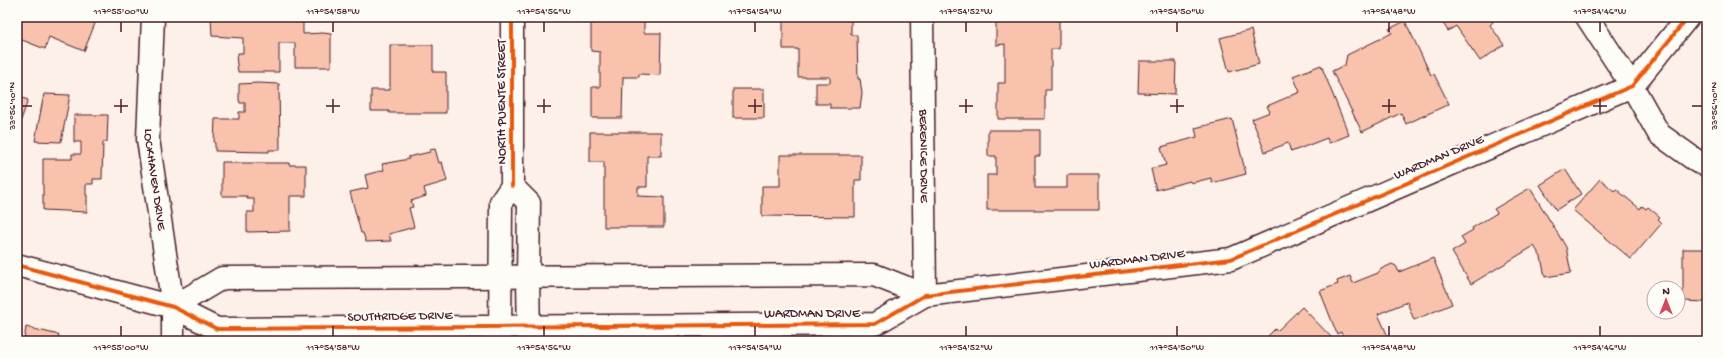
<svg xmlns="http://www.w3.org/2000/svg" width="1724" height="358" font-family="'Gochi Hand',sans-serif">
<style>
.building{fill:#f9c2ad;stroke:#4a1f2b}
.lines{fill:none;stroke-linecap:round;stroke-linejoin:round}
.minor-casing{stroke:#4a1f2b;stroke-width:25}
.tertiary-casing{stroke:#4a1f2b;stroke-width:25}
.minor{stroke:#fdfcf7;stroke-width:22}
.tertiary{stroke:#fdfcf7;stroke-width:22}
.cycleway-casing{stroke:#fdfcf7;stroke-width:6}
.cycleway{stroke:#e8590c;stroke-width:4}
.ticks{fill:none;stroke:#4a1f2b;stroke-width:1.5}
.labels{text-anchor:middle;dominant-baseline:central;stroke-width:4;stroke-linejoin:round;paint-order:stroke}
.street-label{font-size:13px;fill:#4a1f2b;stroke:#fdfcf7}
.neatline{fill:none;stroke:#4a1f2b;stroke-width:1.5}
.ticks-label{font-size:10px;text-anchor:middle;fill:#4a1f2b}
</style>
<rect width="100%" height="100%" fill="#fcf0e8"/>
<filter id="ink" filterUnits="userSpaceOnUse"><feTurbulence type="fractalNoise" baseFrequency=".025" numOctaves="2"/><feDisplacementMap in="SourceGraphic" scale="8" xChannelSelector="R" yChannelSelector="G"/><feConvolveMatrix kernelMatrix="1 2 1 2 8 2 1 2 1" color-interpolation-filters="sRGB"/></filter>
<g filter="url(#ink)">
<g class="building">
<polygon points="21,17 101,17 99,22 96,21 84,51 49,37 45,49 17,38 21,26 18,25"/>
<polygon points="211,17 303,17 303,34 323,33 331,34 331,67 295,67 295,43 279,43 279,72 238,72 236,56 238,56 238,53 243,53 243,38 212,36"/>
<rect x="411" y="17" width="36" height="2"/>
<polygon points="591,17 644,17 644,33 661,33 660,75 639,74 639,77 623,77 622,118 592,118 592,87 600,87 600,52 591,51"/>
<polygon points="783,17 851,17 851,35 857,35 858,79 860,79 862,93 860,108 830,108 830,104 816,104 816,83 830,83 830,77 798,77 798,49 783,49"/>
<polygon points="996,17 1059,17 1059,49 1051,49 1051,90 1045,90 1045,119 998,119 998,83 1005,83 1005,44 996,45"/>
<polygon points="1439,17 1490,17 1493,22 1490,25 1504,45 1480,61 1456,26 1448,31"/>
<polygon points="1405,21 1431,75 1434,74 1449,104 1406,124 1401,113 1362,132 1332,71 1345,65 1347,55 1392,33 1389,29"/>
<polygon points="1251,30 1259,64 1229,72 1220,38"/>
<polygon points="390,45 433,45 433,72 446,72 446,113 389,113 389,111 371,111 371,90 390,90"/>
<polygon points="1139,61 1176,61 1175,94 1138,93"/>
<polygon points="1321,65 1349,135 1329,143 1327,138 1291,152 1288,143 1265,152 1252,119 1270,112 1267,106 1300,92 1293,76"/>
<polygon points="258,83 279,84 280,150 269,150 269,152 215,151 215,143 214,143 215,119 239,119 239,112 245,112 245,103 240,103 239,100 239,84"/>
<rect x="733" y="89" width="31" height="29"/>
<polygon points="44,94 70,95 61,142 35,141"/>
<polygon points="17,96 28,100 20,123 17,122"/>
<polygon points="74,115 108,115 107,142 103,142 102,179 93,179 93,184 86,184 86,195 87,195 87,212 43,210 43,159 72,159 72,154 81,154 81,142 74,142"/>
<polygon points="1232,119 1246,174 1212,183 1211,178 1191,183 1190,181 1156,190 1151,169 1166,165 1161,147 1197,137 1195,128"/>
<polygon points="988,130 1040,130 1040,156 1035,156 1035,188 1067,188 1067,175 1099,175 1099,210 987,210 987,175 996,175 996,156 988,156"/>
<polygon points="590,132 661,132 661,156 647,156 647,187 638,187 638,196 664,197 664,227 604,227 604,162 590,162"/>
<polygon points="435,149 439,163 442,162 447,181 424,188 426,196 411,201 413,207 409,208 414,227 389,234 391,241 366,242 363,233 361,233 350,192 368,188 365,175 384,170 382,164 409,159 408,157 430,152 429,150"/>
<polygon points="780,155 861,155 861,180 855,180 855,217 762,216 762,186 780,186"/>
<polygon points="222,162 230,162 230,163 289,163 289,165 306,165 306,196 290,196 290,231 247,232 247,212 254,212 254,199 247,199 247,196 222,196"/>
<polygon points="1565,169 1581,194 1556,210 1540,185"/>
<polygon points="1600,179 1614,191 1616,189 1640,209 1642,206 1646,209 1648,207 1660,217 1658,219 1662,223 1631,259 1573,210"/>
<polygon points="1530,188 1566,247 1571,273 1545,277 1541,257 1534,246 1471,284 1452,252 1465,244 1461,237 1473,230 1472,228 1497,213 1494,209"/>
<polygon points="1683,249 1707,249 1707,302 1683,301"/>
<polygon points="1433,258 1452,304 1414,320 1407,302 1378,314 1390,341 1349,341 1348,338 1344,339 1341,332 1337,334 1320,291 1338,284 1337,281 1350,276 1353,283 1378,273 1381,269 1392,264 1396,266 1399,272"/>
<polygon points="1302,307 1335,341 1263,341 1275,329 1277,331"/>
<polygon points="26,327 59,335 58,341 24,341"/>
</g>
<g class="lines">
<defs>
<g id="minor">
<path id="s1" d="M153,17L148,139L173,307V341"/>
<path id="s2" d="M922,17L925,295"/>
<polyline points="1587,17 1632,86 1659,134 1698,162 1707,165"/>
<polyline points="17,265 173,307 217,329 875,324 925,295 1231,259 1632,86 1688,17"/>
<polyline points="173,307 222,278 874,275 925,295"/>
</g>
<g id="tertiary">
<polyline points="512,186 529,203 528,277 529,341"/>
<polyline points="500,341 501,202 512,186 512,17"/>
</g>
</defs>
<use href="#minor" class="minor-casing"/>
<use href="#tertiary" class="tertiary-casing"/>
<use href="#minor" class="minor"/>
<use href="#tertiary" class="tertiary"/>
<defs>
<g id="cycleway">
<polyline points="512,17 512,186"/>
<polyline points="17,265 173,307 217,329 875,324 925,295 1231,259 1632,86 1688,17"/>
</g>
</defs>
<use href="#cycleway" class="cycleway-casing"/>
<use href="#cycleway" class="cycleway"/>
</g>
</g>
<path class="ticks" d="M121,22V32M333,22V32M544,22V32M755,22V32M966,22V32M1177,22V32M1389,22V32M1600,22V32M121,99V113M333,99V113M544,99V113M755,99V113M966,99V113M1177,99V113M1389,99V113M1600,99V113M22,106H32M114,106H128M326,106H340M537,106H551M748,106H762M959,106H973M1170,106H1184M1382,106H1396M1593,106H1607M1692,106H1702M121,326V336M333,326V336M544,326V336M755,326V336M966,326V336M1177,326V336M1389,326V336M1600,326V336"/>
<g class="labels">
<g class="street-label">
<text transform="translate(502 102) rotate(-90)">NORTH PUENTE STREET</text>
<text stroke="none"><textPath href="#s2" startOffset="139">BERENICE DRIVE</textPath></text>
<text transform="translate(1439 158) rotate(-23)">WARDMAN DRIVE</text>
<text stroke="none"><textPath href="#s1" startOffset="163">LOCKHAVEN DRIVE</textPath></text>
<text transform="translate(1137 260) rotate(-7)">WARDMAN DRIVE</text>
<text x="812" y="314">WARDMAN DRIVE</text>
<text transform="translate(400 317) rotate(-1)">SOUTHRIDGE DRIVE</text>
</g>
</g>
<rect width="1724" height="358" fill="none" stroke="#fdfcf7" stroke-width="44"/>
<g transform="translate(1666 300)"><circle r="19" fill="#fdfcf7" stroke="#b5a4a5"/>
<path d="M0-3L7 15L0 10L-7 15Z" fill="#d1495b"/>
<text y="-6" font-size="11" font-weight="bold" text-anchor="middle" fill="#4a1f2b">N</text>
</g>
<rect x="22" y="22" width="1680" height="314" class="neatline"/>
<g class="ticks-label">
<text x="121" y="14">117°55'00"W</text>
<text x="333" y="14">117°54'58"W</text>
<text x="544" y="14">117°54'56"W</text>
<text x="755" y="14">117°54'54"W</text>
<text x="966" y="14">117°54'52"W</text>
<text x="1177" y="14">117°54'50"W</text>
<text x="1389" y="14">117°54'48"W</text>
<text x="1600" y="14">117°54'46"W</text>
<text transform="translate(11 106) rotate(-90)" y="4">33°56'10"N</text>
<text transform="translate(1713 106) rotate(-90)" y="4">33°56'10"N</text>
<text x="121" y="350">117°55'00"W</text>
<text x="333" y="350">117°54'58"W</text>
<text x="544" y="350">117°54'56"W</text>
<text x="755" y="350">117°54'54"W</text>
<text x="966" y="350">117°54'52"W</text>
<text x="1177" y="350">117°54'50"W</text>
<text x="1389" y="350">117°54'48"W</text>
<text x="1600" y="350">117°54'46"W</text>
</g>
</svg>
